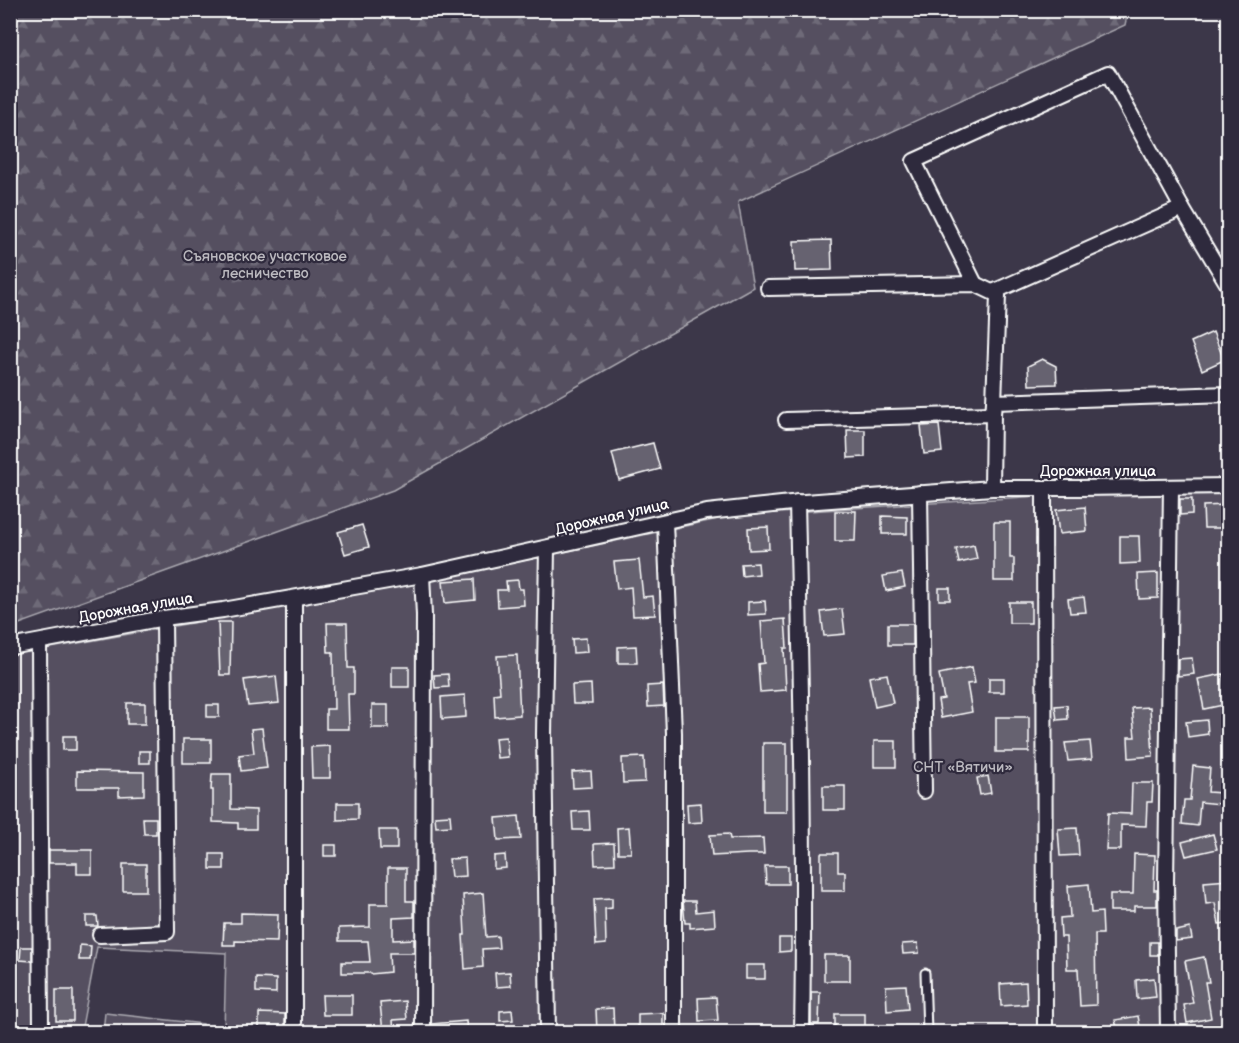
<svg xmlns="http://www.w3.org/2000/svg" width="1239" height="1043" font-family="'Balsamiq Sans',sans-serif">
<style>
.green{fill:#555060;stroke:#aaa8b0;stroke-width:1.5}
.forest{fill:url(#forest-firs);stroke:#aaa8b0;stroke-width:1.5}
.building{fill:#666270;stroke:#fff;stroke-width:1.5}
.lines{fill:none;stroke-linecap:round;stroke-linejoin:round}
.service-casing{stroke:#fff;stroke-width:11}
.minor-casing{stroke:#fff;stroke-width:18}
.service{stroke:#2f2a3d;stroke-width:7}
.minor{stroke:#2f2a3d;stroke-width:14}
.labels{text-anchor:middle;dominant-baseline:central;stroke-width:4.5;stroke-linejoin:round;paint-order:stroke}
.park-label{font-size:15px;fill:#bbb9bf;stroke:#2f2a3d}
.street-label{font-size:15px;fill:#fff;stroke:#2f2a3d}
</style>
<defs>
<pattern id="forest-firs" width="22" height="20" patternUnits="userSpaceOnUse" patternTransform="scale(1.5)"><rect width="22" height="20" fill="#555060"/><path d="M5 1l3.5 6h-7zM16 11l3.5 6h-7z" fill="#6e6a78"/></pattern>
</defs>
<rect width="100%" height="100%" fill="#3c3749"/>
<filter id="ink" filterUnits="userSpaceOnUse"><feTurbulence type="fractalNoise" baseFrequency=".0167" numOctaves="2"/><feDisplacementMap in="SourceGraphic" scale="12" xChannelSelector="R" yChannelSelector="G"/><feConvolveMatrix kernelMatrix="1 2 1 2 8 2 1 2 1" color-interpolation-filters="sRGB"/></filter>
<g filter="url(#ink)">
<g class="green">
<polygon points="1228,494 1228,1032 224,1032 226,953 97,947 81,1032 11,1032 11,655 433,580 732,516 1039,496"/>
<polygon points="105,1013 203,1024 202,1032 103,1032"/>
</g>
<polygon class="forest" points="11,10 1128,10 1128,11 1125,25 738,202 753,287 393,490 11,627"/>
<g class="building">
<polygon points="831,240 832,270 795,271 794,241"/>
<polygon points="1213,332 1224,360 1202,370 1191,342"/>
<polygon points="1042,359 1056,366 1057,384 1029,385 1028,366"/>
<polygon points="939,425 942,452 924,454 921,426"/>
<polygon points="847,430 865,430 865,457 848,458"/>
<polygon points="653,443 660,469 619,480 612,453"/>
<polygon points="1180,499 1192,499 1192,514 1180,515"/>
<polygon points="1226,505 1226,528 1204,528 1203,506"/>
<polygon points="1085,507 1087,531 1059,534 1056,510"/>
<polygon points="835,511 856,511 855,541 835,541"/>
<polygon points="882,516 907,517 907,534 882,534"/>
<polygon points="994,522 1010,522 1010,558 1014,558 1014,581 994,581"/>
<polygon points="362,525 369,547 345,554 338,532"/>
<polygon points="768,527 769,549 749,550 748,528"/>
<polygon points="1120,536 1139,536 1140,563 1120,564"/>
<polygon points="974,545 977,559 959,563 956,549"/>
<polygon points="639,560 643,597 653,596 655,615 633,616 631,587 617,589 614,562"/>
<polygon points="758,563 759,574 742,576 741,564"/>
<polygon points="902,573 905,587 886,591 883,576"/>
<polygon points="1158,573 1158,598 1139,599 1138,574"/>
<polygon points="474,579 475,600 445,603 443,581"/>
<polygon points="518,580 519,589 523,589 524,605 498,607 497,590 507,590 506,581"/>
<rect x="939" y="588" width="11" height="12"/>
<polygon points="1084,597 1086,612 1070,613 1068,599"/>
<polygon points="765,601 766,614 748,615 748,602"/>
<rect x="1009" y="602" width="22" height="21"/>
<polygon points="842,609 845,634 824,636 821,612"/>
<polygon points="785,619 787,648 784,648 786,690 760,692 758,664 764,663 761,621"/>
<polygon points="218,622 231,622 230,675 220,675"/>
<polygon points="327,623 347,623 348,668 354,668 354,694 348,694 349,729 326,729 326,709 334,709 333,652 328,652"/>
<rect x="888" y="624" width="25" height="21"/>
<polygon points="586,638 587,652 573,653 572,639"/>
<polygon points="636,646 637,663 618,663 618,647"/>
<polygon points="517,655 520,715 495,717 494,694 500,693 497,656"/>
<polygon points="1192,658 1194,674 1178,676 1178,659"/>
<rect x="392" y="667" width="17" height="20"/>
<polygon points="972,667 975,683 967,684 972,712 941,718 938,700 944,699 939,674"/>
<polygon points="448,674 449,687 435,688 434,675"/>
<polygon points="887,674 893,703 875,707 869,677"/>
<polygon points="1223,674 1228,704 1204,709 1198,679"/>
<polygon points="276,676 279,703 248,706 244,680"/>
<rect x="989" y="678" width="15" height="14"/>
<polygon points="591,684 592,704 573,704 572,685"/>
<polygon points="663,685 664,706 648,707 647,686"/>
<polygon points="465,695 466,717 442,719 441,697"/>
<rect x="127" y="703" width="18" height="21"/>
<rect x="207" y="705" width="12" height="12"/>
<rect x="372" y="705" width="16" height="23"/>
<polygon points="1067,705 1068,719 1057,720 1055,706"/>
<polygon points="1150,707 1153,756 1129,758 1128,737 1135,737 1132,708"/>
<rect x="996" y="717" width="33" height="35"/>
<polygon points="1207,720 1208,734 1188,737 1186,722"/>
<polygon points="262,728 267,768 241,771 239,755 254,753 251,729"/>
<rect x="63" y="736" width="13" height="14"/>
<polygon points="506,737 508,757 497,758 495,738"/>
<rect x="183" y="739" width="28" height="24"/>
<rect x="874" y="741" width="22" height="26"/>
<polygon points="1090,741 1092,759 1068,761 1065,743"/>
<rect x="763" y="743" width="24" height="69"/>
<polygon points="330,746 330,778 312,778 311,747"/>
<rect x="139" y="751" width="11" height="12"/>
<polygon points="644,757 645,782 623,783 622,758"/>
<polygon points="1193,766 1210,768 1208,792 1222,793 1221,804 1200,802 1198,826 1182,824 1184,800 1190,800"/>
<polygon points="77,771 144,772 144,795 119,796 119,788 77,788"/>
<polygon points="591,771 592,787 573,788 572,772"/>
<polygon points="212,774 231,774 231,809 256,810 256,829 238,829 238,823 213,822 213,790 211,790"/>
<polygon points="988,776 991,793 980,795 977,778"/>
<polygon points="1132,783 1153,783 1152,802 1147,802 1146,826 1121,825 1121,850 1106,850 1108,813 1131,814"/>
<rect x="823" y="786" width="22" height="24"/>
<polygon points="337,803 358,803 358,819 337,820"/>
<polygon points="701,803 702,822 688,823 687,804"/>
<polygon points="589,811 590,830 573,830 572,812"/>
<polygon points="450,815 451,826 436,827 435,816"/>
<polygon points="519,816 521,839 498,840 496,818"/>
<polygon points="143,818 156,818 156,834 144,834"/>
<polygon points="629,827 631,853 618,853 617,828"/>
<polygon points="1077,828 1079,855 1060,856 1058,829"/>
<polygon points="379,830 397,830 397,849 380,849"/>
<polygon points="729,834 730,839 763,838 764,854 748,854 712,856 710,835"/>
<polygon points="1213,834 1217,849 1186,856 1182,842"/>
<polygon points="614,843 615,864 595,865 594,844"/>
<rect x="324" y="845" width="12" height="11"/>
<polygon points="49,850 92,850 92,874 77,874 77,863 49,863"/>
<polygon points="821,853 838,853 838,872 845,872 845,891 821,891"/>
<rect x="210" y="854" width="14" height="15"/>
<polygon points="1134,854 1155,855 1154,890 1157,890 1157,906 1134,906 1134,911 1110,911 1110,894 1133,894"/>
<polygon points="505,855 506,868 494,869 494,856"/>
<polygon points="465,858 466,876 451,877 449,859"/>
<rect x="123" y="864" width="23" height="27"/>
<polygon points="765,866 788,866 788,884 766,884"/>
<polygon points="388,868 406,868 406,901 414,901 414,917 393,918 393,940 414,939 414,953 389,953 390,972 371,974 371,973 342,973 342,962 370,962 368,941 339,941 339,928 370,927 370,904 388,904"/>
<polygon points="1228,880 1228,923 1219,924 1215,903 1206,904 1204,882"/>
<polygon points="1089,884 1091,913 1102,912 1103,934 1095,934 1096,1005 1080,1006 1078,969 1067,969 1066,937 1061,937 1060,918 1070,917 1068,886"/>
<polygon points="483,893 486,937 498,936 499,948 482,949 483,967 465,969 463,935 465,935 463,895"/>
<polygon points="612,898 612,908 605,909 606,944 596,945 594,899"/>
<polygon points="683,901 695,901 696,912 714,910 715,926 690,928 690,923 685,923"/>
<polygon points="241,913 278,914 277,942 235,941 235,945 223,945 224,923 241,923"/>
<polygon points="86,916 97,916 98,926 86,926"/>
<polygon points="1190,928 1192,939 1176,941 1176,931"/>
<polygon points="779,938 791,938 791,951 779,952"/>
<rect x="1150" y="942" width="8" height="13"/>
<polygon points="918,943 919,953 903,954 902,944"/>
<polygon points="80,945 91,946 90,960 79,960"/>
<polygon points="21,947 32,947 32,961 20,960"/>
<rect x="824" y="955" width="26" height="26"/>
<polygon points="1204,957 1209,982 1205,982 1211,1018 1187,1023 1184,1005 1193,1003 1185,961"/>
<rect x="746" y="965" width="19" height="14"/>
<polygon points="510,972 511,986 496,987 495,973"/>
<polygon points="256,978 276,979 276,993 256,992"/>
<polygon points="1154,978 1156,997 1137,999 1136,980"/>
<polygon points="1026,982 1027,1004 1001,1006 1000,984"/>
<polygon points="906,985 908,1009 887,1011 886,986"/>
<rect x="56" y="990" width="17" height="31"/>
<polygon points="811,992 820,992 819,1024 811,1024"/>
<polygon points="322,995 352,995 352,1015 323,1015"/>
<polygon points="716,997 718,1020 699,1021 698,998"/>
<polygon points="405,1001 407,1019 393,1020 394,1032 383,1032 380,1003"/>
<polygon points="613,1008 614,1032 597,1032 596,1009"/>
<polygon points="512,1010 513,1020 500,1021 500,1011"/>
<polygon points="259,1013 285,1014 285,1032 259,1032"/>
<polygon points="663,1013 663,1032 638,1032 638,1014"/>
<rect x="835" y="1014" width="30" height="15"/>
<polygon points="1138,1016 1141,1032 1118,1032 1115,1020"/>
<polygon points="466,1021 467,1032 432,1032 432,1024"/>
</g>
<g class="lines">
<defs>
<polyline id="service" points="925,973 927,1032"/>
<g id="minor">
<polyline points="975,284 914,161 1108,73 1182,208 1228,285"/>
<polyline points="768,288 975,284 998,295 994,402 993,414 992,488"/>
<polyline points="993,292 1182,208"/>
<polyline points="994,402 1228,394"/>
<polyline points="786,420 993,414"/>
<polyline points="1044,488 1045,1032"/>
<polyline points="920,493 924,791"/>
<path d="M797,502C801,679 805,856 802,1032"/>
<polyline points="665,522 674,733 674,1032"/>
<polyline points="547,548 544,734 548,1032"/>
<polyline points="422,575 424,615 423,1032"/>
<polyline points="39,642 41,1032"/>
<polyline points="10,647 164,618 223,610 422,575 707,512 791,503 992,488 1080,488 1228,486"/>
<polyline points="100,935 167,932 164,618"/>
<polyline points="294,1032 294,598"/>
<polyline points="1168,1032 1166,882 1171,487"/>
</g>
</defs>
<use href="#service" class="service-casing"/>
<use href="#minor" class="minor-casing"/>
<use href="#service" class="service"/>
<use href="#minor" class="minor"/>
</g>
</g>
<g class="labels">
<g class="park-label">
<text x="265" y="256">Съяновское участковое<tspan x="265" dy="17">лесничество</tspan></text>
<text x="963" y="767">СНТ «Вятичи»</text>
</g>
<g class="street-label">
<text x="1098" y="471">Дорожная улица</text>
<text transform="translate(612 517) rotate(-13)">Дорожная улица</text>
<text transform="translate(136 608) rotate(-10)">Дорожная улица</text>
</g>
</g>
<rect width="1239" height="1043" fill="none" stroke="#2f2a3d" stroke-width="36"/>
<rect x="18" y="18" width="1203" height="1007" fill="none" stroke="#fff" stroke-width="2" filter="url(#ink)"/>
</svg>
